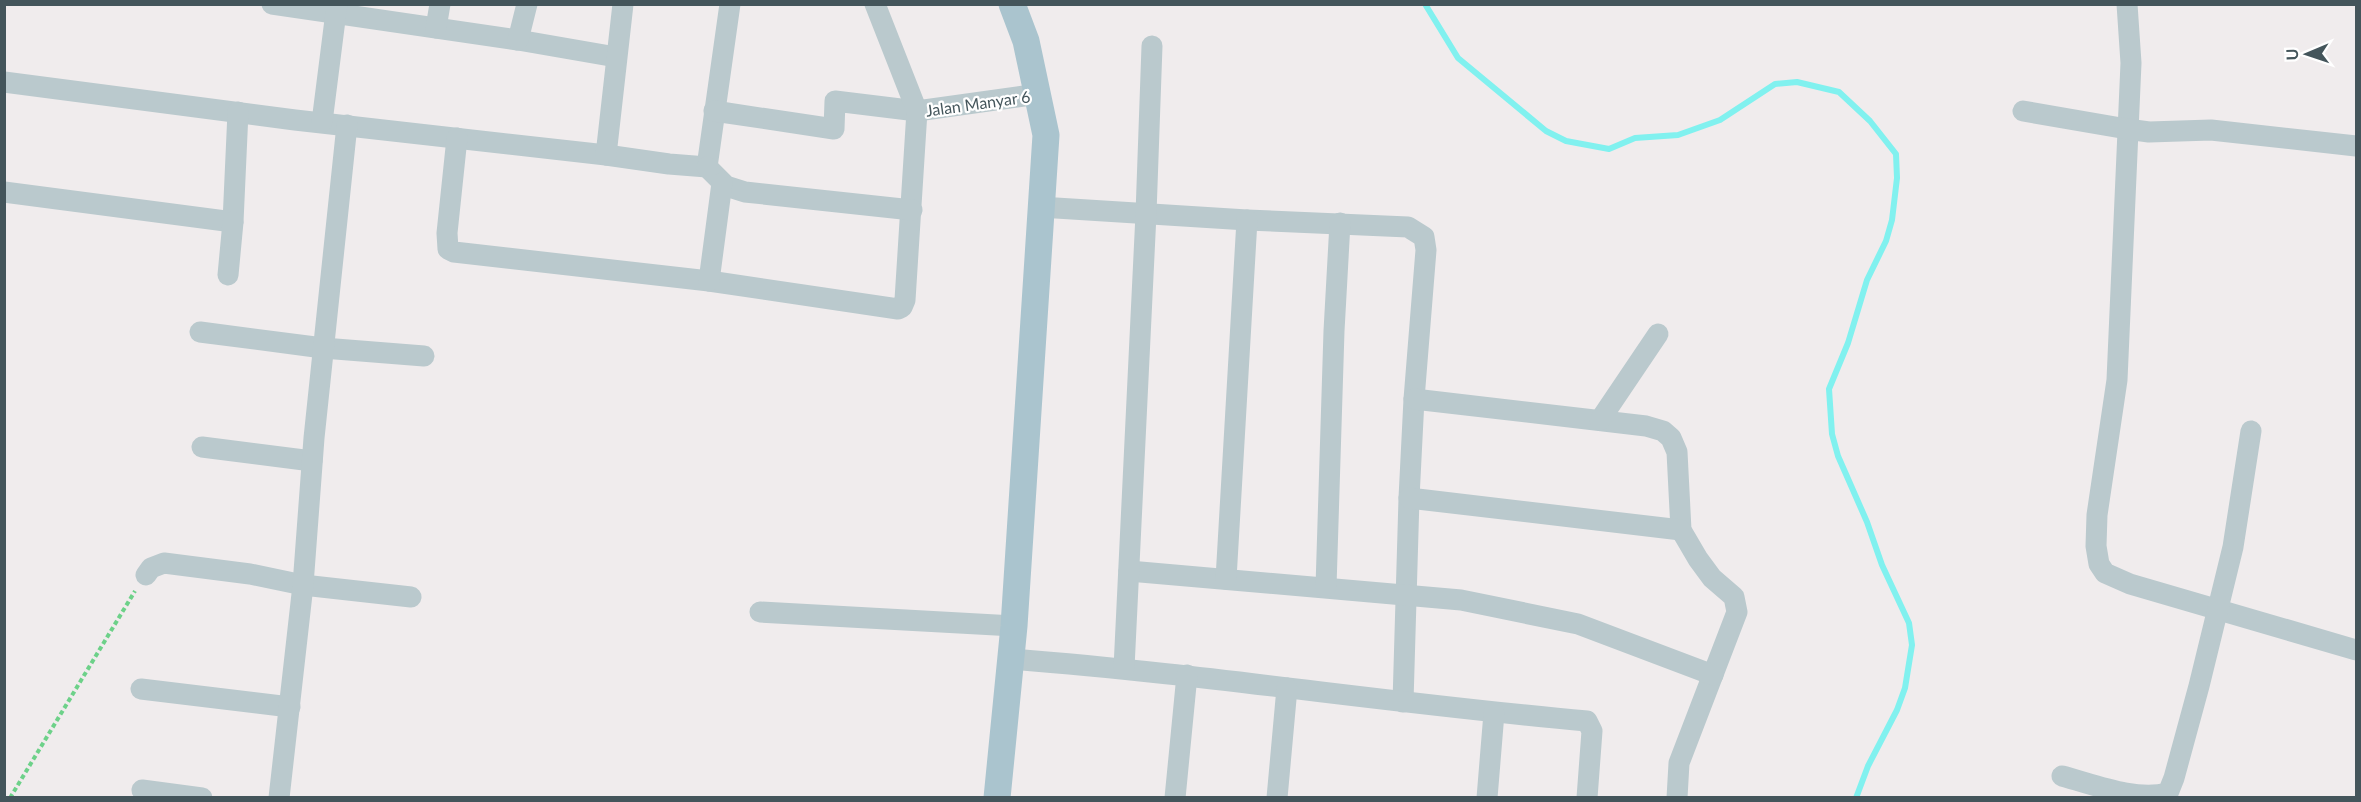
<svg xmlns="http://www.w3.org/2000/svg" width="2361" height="802" font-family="Lato,sans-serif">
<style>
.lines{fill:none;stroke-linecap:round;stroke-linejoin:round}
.stream{stroke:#81f1ef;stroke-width:6}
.path{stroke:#6dd189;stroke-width:4;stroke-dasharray:4.5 3;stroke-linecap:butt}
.minor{stroke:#bac9cd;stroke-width:21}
.major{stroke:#aac4ce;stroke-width:27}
.labels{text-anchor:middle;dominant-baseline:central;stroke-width:4.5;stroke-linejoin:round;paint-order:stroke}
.street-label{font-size:16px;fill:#44555b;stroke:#fff}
</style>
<rect width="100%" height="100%" fill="#f0eced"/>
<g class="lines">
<polyline class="stream" points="1425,4 1458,58 1546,131 1566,141 1609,149 1635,138 1678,135 1720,120 1775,84 1797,82 1839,92 1870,121 1896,154 1897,178 1892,220 1886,241 1867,280 1848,343 1829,389 1832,434 1838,456 1867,522 1882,565 1909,623 1912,645 1905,688 1897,710 1868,766 1856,798"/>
<polyline class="path" points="10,798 135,591"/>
<g class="minor">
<polyline points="272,4 518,40 616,57"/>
<polyline points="2127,4 2131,63 2117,380 2097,515 2096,546 2099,564 2105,573 2130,584 2356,650"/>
<polyline points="436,28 440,4"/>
<polyline points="518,40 527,4"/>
<polyline points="4,82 295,120 606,155 669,164 707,167 730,4"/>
<polyline points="714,111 834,129 835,101 917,111 1039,94"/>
<polyline points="2023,111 2127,129 2149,132 2211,130 2356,146"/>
<polyline points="322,122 337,4"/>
<polyline points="457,138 447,233 448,249 454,252 709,281 898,309 902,307 905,300 917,111 875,4"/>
<polyline points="606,155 623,4"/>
<polyline points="707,167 726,186 745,192 912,210"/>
<polyline points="4,192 233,222 238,112"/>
<polyline points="1040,207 1247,220 1408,227 1424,237 1426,250 1414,399 1409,498 1403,702"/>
<polyline points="228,275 233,222"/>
<polyline points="709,281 722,183"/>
<polyline points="200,332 323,348 424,356"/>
<polyline points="1414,399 1646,426 1663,431 1671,438 1677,452 1681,530 1698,559 1712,578 1734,597 1737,612 1679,763 1677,798"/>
<polyline points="1600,420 1658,334"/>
<polyline points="202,447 312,461"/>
<polyline points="1409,498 1681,530"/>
<polyline points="1129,571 1461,600 1578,624 1713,675"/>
<polyline points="146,575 151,568 164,563 250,574 303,585 411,597"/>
<polyline points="1226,579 1247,220"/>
<polyline points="1326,587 1334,331 1340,223"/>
<polyline points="760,612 1014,626"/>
<path d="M1011,659C1204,674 1395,704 1587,721L1592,731L1587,798"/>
<polyline points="1124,668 1146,214 1152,46"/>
<polyline points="141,689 290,707"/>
<path d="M2062,776C2096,785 2134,801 2168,793L2174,778L2199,686L2233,547L2251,431"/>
<polyline points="142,790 202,798"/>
<polyline points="279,798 303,585 314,438 347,125"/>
<polyline points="1175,798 1187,675"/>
<polyline points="1277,798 1287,688"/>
<polyline points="1487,798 1494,713"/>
</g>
<polyline class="major" points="997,798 1014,626 1046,135 1026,41 1012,4"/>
</g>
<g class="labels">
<g class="street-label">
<text transform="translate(978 103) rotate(-8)">Jalan Manyar 6</text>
</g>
</g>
<rect width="2361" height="802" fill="none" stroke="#44555b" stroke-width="12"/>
<g transform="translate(2307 54) rotate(268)" stroke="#ffffff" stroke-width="4.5" paint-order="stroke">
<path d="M0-4.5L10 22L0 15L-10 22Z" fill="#44555b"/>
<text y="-9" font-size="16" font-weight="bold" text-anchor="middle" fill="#44555b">U</text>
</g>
</svg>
